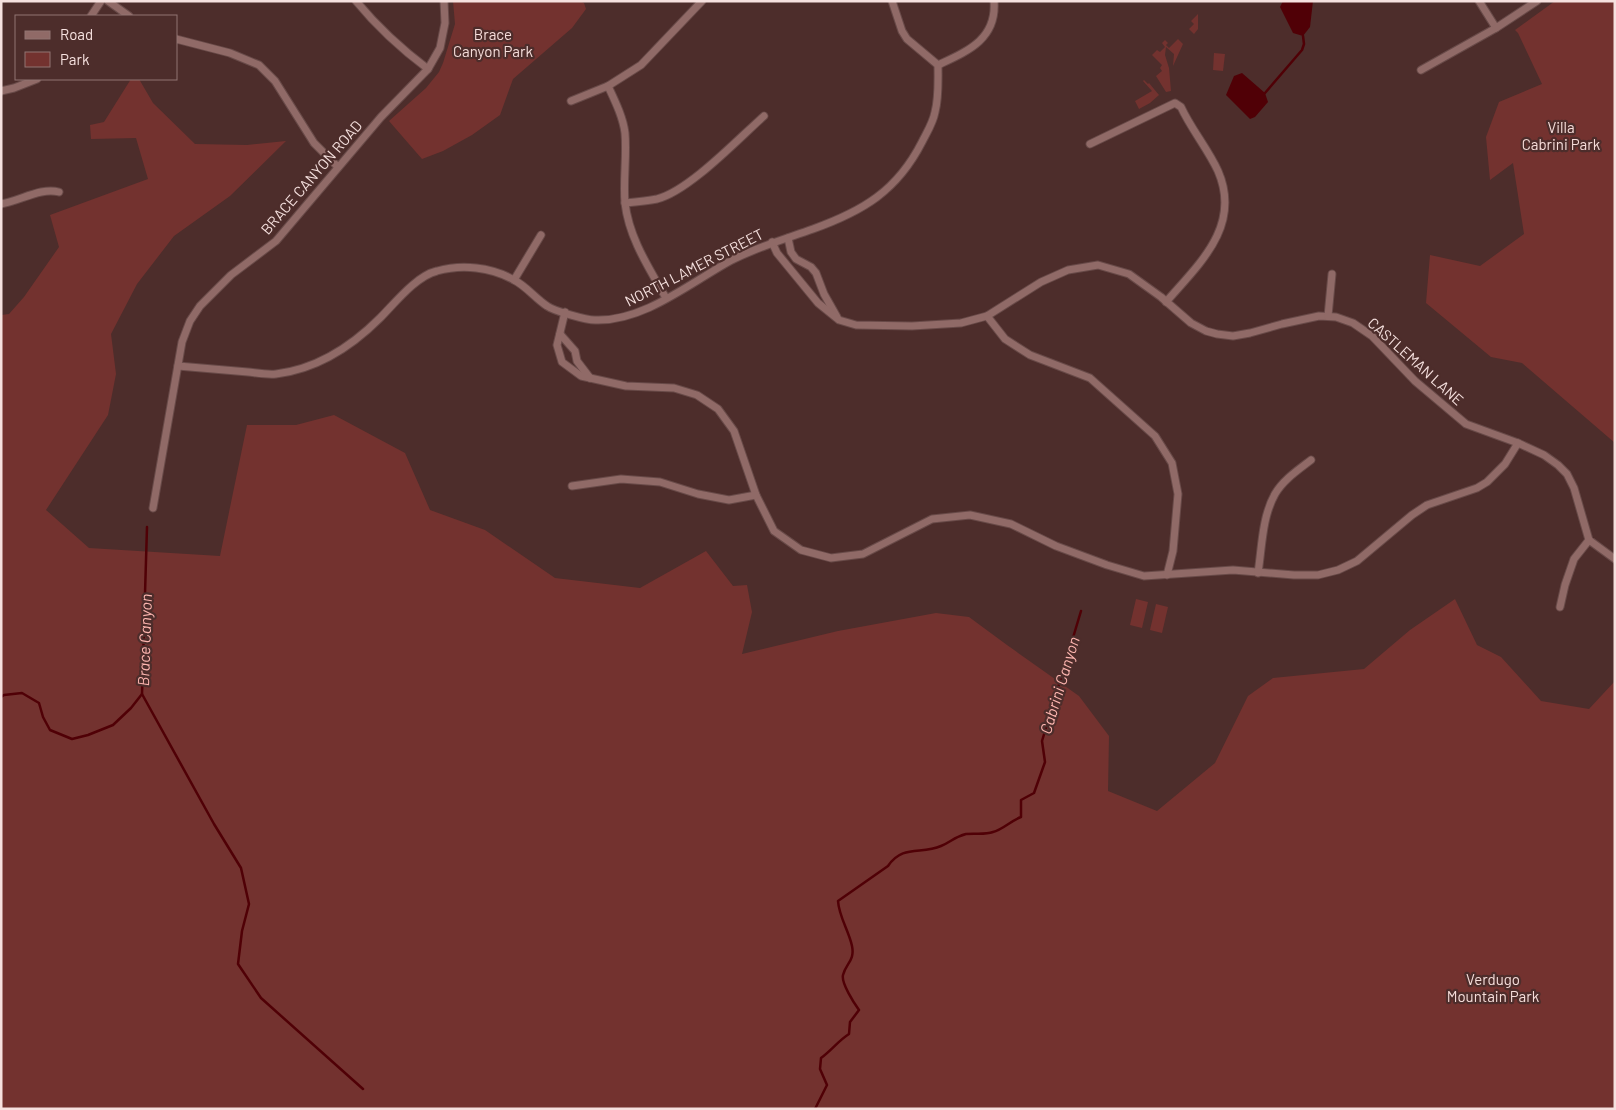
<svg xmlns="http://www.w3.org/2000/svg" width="1616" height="1110" font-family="Barlow,sans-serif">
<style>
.green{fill:#73322f}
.water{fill:#500006}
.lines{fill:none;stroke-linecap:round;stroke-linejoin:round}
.stream{stroke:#500006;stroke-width:2.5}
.minor-casing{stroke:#684a48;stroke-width:9}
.minor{stroke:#906a67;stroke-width:7}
.labels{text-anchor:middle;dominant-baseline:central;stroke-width:4.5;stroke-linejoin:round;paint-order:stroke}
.park-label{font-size:15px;fill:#f6ddda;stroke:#4d2d2b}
.street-label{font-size:15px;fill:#f6e1df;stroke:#4d2d2b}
.water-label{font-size:16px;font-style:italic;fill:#feb6b0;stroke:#4d2d2b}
</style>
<rect width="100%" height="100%" fill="#4d2d2b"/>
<g class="green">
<polygon points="453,1 580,1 584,3 586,9 572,28 513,79 500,115 472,135 443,151 422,159 389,121 426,88 439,72 443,63 455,24"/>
<polygon points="1555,1 1615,1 1615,443 1522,363 1491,357 1426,303 1430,255 1480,266 1524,234 1513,163 1490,180 1486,137 1499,102 1542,84 1518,33 1515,30"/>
<polygon points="1198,14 1198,29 1194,34 1189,29 1194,24 1191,21"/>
<polygon points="1178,39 1183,44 1173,66 1174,54 1166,47 1165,55 1169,68 1171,91 1166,92 1156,76 1162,71 1160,68 1162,65 1152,55 1157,50 1160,52 1165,47 1162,43 1165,40 1168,43 1166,45 1169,48"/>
<polygon points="1214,53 1225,54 1223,71 1213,70"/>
<polygon points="131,79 139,79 153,103 195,144 247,145 286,141 230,196 174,236 137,284 111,334 116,374 108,415 46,510 89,548 220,556 247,425 296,425 334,415 405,453 430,510 485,530 555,578 640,588 706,551 733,586 747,585 752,612 742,654 838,631 936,613 969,617 1007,645 1079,696 1109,736 1108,791 1157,811 1215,763 1248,696 1273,678 1364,669 1410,630 1455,599 1477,645 1501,657 1541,701 1589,709 1615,681 1615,1109 1,1109 1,315 9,314 24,297 59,247 50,215 148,179 136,138 91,139 90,125 104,122"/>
<polygon points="1144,80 1148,84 1149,83 1159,95 1150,103 1139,109 1135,101 1152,91 1143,81"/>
<polygon points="1136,599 1148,602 1142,628 1130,625"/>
<polygon points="1156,604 1168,607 1162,633 1150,630"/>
</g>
<g class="water">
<polygon points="1283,1 1313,1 1310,27 1303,36 1293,33 1280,7"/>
<polygon points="1242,73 1265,93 1268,102 1255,117 1250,119 1226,95 1234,76"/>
</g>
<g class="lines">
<g class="stream">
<polyline points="1265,93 1302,50 1304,44 1303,36"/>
<polyline points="142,694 214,824 241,868 249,904 242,931 238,964 261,998 363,1089"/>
<polyline points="1,697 4,695 22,693 39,703 43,717 50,730 72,739 88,735 113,725 131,708 142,694 147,527"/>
<path d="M815,1109L827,1085L820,1069L821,1058C832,1050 838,1041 849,1034L850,1022L859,1010C854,1003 841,983 843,975C846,963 855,961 852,946C849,931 839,917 838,901L888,866C903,844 921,855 941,846C951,842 954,837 966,834C975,833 985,835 993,832C1002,830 1012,820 1021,817V800L1034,793L1045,762L1042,741L1081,611"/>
</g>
<defs>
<g id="minor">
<polyline points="108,1 129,16"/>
<path d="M356,1C379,29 400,48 428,69"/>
<polyline points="1479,1 1496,28"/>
<polyline points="91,16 101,1"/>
<polyline points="176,39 230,53 259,65 275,81 314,143 338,167"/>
<path d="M938,65C968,51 997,39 994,1"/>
<polyline points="1421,70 1496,28 1537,1"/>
<path d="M608,86C615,101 623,117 625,133C627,156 623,180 625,203C629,238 649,268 666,298"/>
<polyline points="1,91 14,88 37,79"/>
<polyline points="571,101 608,86 641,65 702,1"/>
<path d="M1090,144L1175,103L1181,107C1191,129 1208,149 1218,171C1242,226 1199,264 1166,302"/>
<path d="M625,203C636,202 647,201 657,199C689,191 738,139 764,116"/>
<path d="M1,204C20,201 41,187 59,192"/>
<polyline points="788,238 791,252 796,259 811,267 816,273 824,294 837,317"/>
<polyline points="772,242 777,253 818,303 839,320 856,325 912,326 961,323 987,316 1041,282 1068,270 1098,265 1129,274 1161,297 1191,323 1206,331 1217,334 1233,336 1250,333 1282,324 1319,316 1336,317 1353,323 1372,336 1415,381 1466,424 1518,443 1544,455 1558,465 1567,474 1574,488 1589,540 1615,559"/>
<polyline points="514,280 541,235"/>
<polyline points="565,312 557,345 562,362 581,376 626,386 674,388 697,395 718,409 734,431 756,495 774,531 801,550 831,558 863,554 932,519 970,515 1011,524 1056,546 1107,565 1144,576 1233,570 1294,575 1318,575 1338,570 1357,561 1412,515 1427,505 1477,488 1487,482 1505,464 1518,443"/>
<polyline points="987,316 1005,339 1030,355 1090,378 1155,436 1172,463 1178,494 1173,551 1167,575"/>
<polyline points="1328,316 1332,274"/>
<polyline points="560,334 575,351 577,361 590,378"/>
<path d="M178,366C201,368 225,370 248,372C257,373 267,375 276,374C317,369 351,347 380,318C395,303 416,276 437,271C462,264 491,267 514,280C526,286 535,298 547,306C554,311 586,320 595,320C643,322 690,283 730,261C757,247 785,239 813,229C863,211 897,191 922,142C927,132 933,123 935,112C939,97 938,80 938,65L907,39L902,31L892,1"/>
<polyline points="572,486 621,479 660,482 698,494 729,500 756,495"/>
<polyline points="153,508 182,342 190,321 200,306 231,275 276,241 381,117 428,69 440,48 445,23 444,1"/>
<path d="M1258,573C1262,547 1262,517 1275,494C1283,480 1298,470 1311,460"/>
<polyline points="1560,607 1565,585 1574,559 1589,540"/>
</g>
</defs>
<use href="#minor" class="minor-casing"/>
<use href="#minor" class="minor"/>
</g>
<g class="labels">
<g class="park-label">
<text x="493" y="34">Brace<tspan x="493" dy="17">Canyon Park</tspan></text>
<text x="1561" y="127">Villa<tspan x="1561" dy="17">Cabrini Park</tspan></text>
<text x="1493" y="979">Verdugo<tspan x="1493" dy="17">Mountain Park</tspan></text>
</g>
<g class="street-label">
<text transform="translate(311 177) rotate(-49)">BRACE CANYON ROAD</text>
<text transform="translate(694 267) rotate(-27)">NORTH LAMER STREET</text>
<text transform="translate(1416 361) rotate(42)">CASTLEMAN LANE</text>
</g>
<g class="water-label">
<text transform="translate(144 640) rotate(-88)">Brace Canyon</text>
<text transform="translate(1059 685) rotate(-73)">Cabrini Canyon</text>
</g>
</g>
<rect width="1616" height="1110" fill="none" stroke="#f6e1df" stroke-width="5"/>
<rect x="15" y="15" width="162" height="65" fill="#4d2d2b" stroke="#917573"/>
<rect x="25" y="31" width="25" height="8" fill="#906a67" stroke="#917573"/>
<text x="60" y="40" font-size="15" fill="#f6e1df">Road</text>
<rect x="25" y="52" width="25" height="15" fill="#73322f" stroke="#917573"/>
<text x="60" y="65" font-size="15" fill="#f6e1df">Park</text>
</svg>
